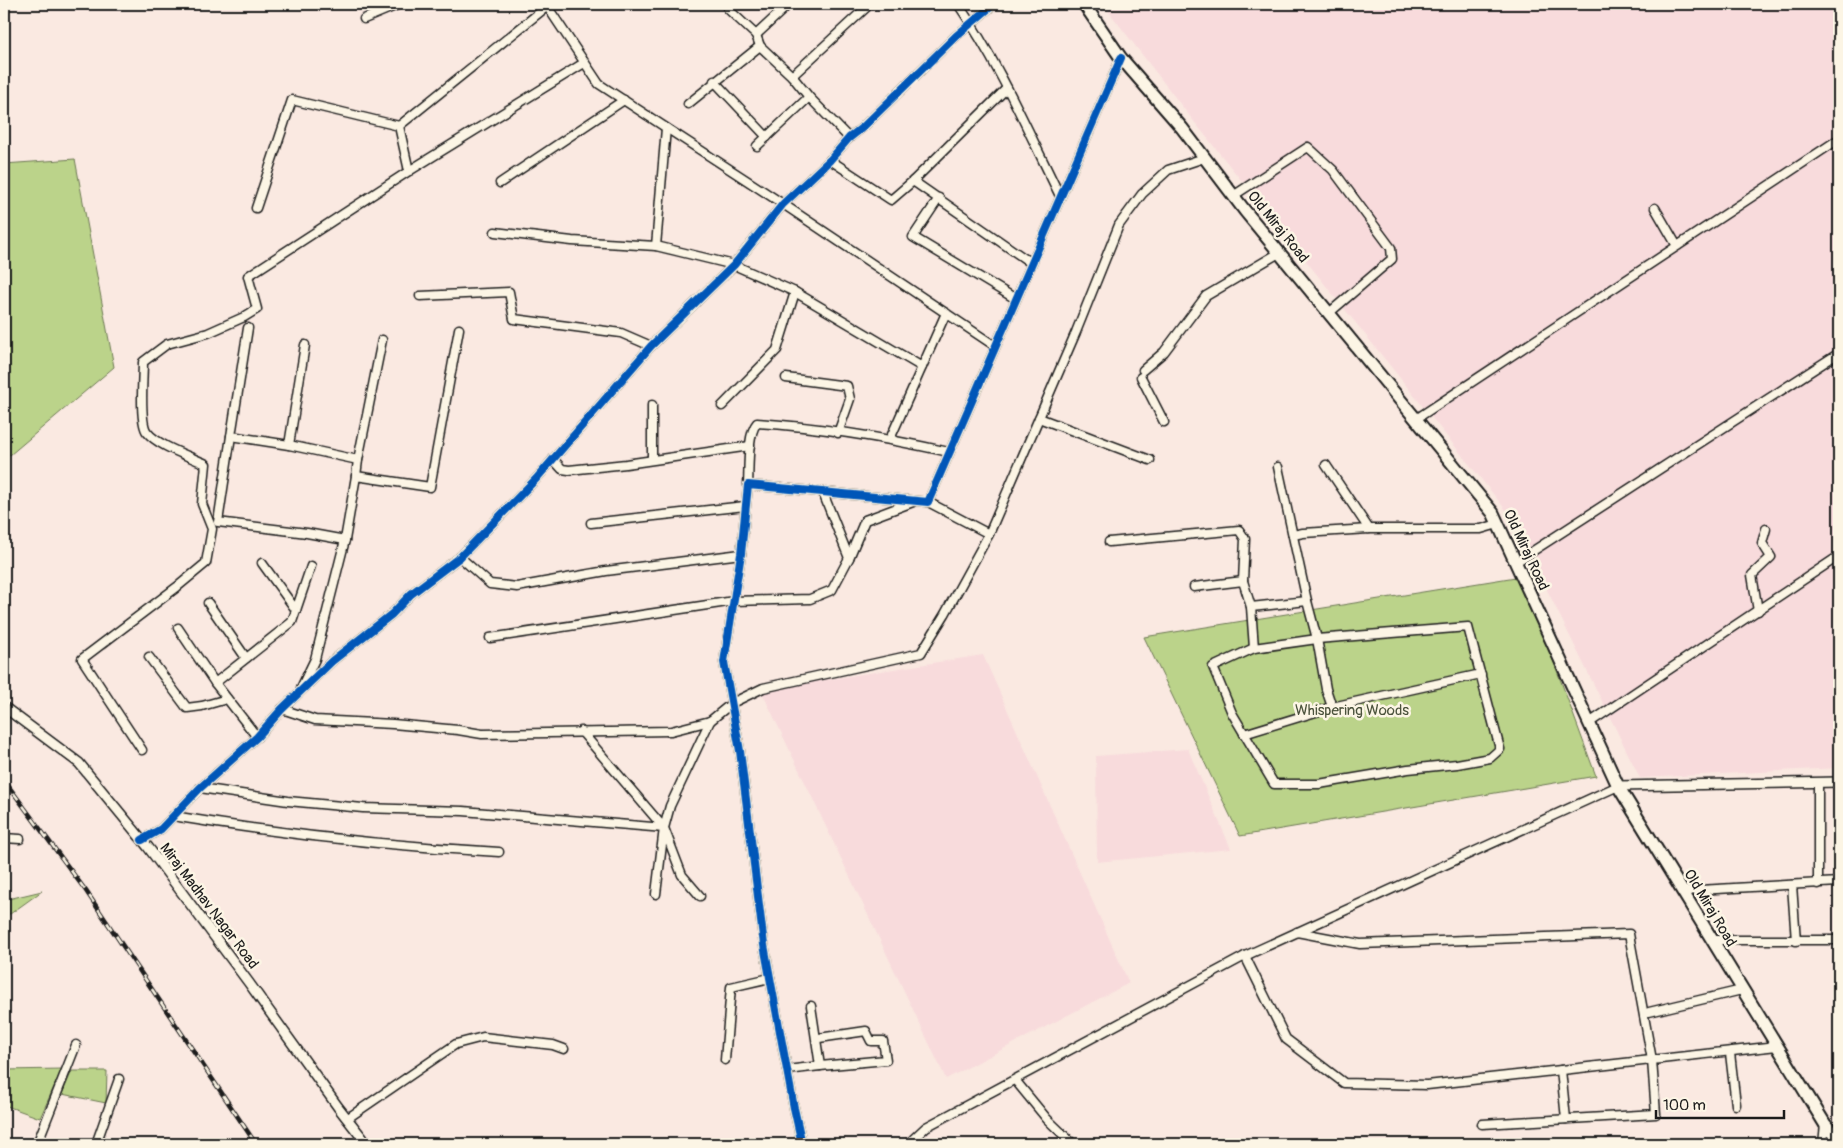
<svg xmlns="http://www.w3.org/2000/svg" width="1843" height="1148" font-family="Pangolin,sans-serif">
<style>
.built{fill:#f8dbdc}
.green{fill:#bbd38a;stroke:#6c7853}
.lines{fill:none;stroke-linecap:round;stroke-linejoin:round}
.minor-casing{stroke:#1c1c1c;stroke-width:11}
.tertiary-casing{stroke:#1c1c1c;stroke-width:12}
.primary-casing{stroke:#1c1c1c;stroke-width:15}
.minor{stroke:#fcf5e5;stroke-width:8}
.tertiary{stroke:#fcf5e5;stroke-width:9}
.primary{stroke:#fcf5e5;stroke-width:11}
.rail-casing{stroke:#1c1c1c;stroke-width:4.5}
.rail{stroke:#fcf5e5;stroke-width:2.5;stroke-dasharray:8;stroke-linecap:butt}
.cycleway-casing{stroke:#fcf5e5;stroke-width:11}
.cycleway{stroke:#0057b8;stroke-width:8}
.labels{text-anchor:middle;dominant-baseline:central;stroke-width:5;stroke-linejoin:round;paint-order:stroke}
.street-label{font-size:15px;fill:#1c1c1c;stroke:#fcf5e5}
.park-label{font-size:15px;fill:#4c533d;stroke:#fcf5e5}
</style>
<rect width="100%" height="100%" fill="#fae9e1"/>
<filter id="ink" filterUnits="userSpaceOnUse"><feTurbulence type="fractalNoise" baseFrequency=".02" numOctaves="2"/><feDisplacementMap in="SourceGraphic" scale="10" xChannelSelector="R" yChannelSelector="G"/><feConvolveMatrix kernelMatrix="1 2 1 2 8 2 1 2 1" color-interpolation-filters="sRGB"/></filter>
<g filter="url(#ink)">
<g class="built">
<polygon points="1104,4 1839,4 1839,768 1640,778 1510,515 1188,114 1106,8"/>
<polygon points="983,655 1129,983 946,1079 761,690"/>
<polygon points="1188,749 1231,849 1097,862 1096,756"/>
</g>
<g class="green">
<polygon points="75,159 114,367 4,460 4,164"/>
<polygon points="1522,576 1596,776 1240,836 1144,637"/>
<polygon points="42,891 10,914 4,913 4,900"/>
<polygon points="62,1069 40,1118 4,1105 4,1070"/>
<polygon points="72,1071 107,1071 106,1103 62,1094"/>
</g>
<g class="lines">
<defs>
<g id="minor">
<path d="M958,4C999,64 1028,131 1060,196"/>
<polyline points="547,6 599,84 783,204 995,346"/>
<polyline points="728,9 756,35 760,46 792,76 809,97 849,138"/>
<polyline points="364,19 400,4"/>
<polyline points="756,35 789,4"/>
<polyline points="792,76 870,4"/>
<polyline points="714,81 767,137"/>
<polyline points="688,104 760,46"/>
<polyline points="399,126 550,4"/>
<polyline points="757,146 809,97"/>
<polyline points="830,160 891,200 913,181 1031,263"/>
<polyline points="913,181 1007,88"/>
<polyline points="500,183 624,100"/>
<polyline points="1233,196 1308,147 1333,170 1391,248 1392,259 1329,313"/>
<polyline points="939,198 913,237 1016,299"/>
<polyline points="256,208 292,100 399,126 409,171"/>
<polyline points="1655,208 1677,246"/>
<polyline points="495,232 572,241 656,246 734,265 795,292 922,367 946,313"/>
<polyline points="656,246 666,128"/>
<polyline points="420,296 509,292 514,319 621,333 651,346"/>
<polyline points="248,328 231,436 289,445"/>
<polyline points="305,345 289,445 358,460 356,476"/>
<polyline points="1143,370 1164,352 1206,296 1279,253"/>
<polyline points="1141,377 1164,422"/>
<polyline points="786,378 847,386 850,399 838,433"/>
<polyline points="722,406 777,350 795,292"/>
<polyline points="1039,418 1150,460"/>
<polyline points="1416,419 1839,139"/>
<polyline points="231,436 218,522 307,533 345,540"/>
<polyline points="890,439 922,367"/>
<polyline points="553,459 562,469 569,470 626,464 750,446"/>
<polyline points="652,459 652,405"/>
<polyline points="358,460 382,340"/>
<polyline points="1326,465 1369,529"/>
<polyline points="1278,467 1307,601 1317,639 1326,689 1332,707"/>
<path d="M748,485C749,470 747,434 757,423C821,427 886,438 949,452"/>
<polyline points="928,502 989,534"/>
<polyline points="591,523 745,506"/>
<polyline points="1293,535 1303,533 1369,529 1481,529 1498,524"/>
<polyline points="1109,542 1239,530 1245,539 1243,581 1251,607 1254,648"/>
<polyline points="460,557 490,584 517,587 606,571 741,554"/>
<polyline points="849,558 865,520 913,502"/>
<polyline points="1516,562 1839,353"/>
<polyline points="262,563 296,610"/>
<polyline points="1194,587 1243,581"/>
<polyline points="208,603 246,658"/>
<polyline points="1251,607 1307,601"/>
<polyline points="1758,611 1752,575 1771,557 1762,543 1766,529"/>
<polygon points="1468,627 1500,749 1490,758 1457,764 1408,769 1319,784 1274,784 1232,713 1213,667 1254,648 1317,639"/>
<polyline points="178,628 215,683 257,737"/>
<polyline points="490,638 734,601 810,599 832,590 849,558 823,493"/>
<polyline points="149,657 187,708 202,706 227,699"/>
<polyline points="215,683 292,622 311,566"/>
<polyline points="301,688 315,659 345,540 356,476 430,487 459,329"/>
<polyline points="282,709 315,720 393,724 458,730 482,734 671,731 710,721 732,703 763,688 921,653 945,614 989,534 1076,332 1119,225 1142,194 1168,170 1204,158"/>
<polyline points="1589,723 1839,556"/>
<polyline points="581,731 664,828 656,894"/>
<polyline points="1244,734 1332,707 1481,674"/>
<path d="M142,750L82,659L177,587L206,563L212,529L202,504L206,464C189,456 158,446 147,432C139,422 143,377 143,362L167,344L208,333L244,317L257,309L248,276L409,171L584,63"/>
<polyline points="200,788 288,801 363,808 463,811 664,828"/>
<path d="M173,816C280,834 390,846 499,852"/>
<polyline points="4,838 20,839"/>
<polyline points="142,840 161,829 200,788 257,737 282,709 332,661 392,614 411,594 460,557 536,479 651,346 734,265 783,204 830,160 849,138 863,127 956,36 994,4"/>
<polyline points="1818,884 1818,783"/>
<polyline points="1792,885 1796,941"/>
<polyline points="1682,891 1839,882"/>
<polyline points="700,896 682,875 664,828 670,806 710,721"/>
<polyline points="1297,932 1360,944 1629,934 1652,1060 1656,1114 1482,1124"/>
<polyline points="1712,940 1839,940"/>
<polyline points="1245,956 1286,1039 1344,1083 1427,1085 1777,1046"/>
<polyline points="1649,1012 1742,990"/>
<polyline points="819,1038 866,1031 871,1041 883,1041 886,1060 820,1066"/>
<polyline points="1730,1053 1736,1105"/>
<polyline points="725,1060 731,987 770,978"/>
<polyline points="787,1070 820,1066 811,1006"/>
<polyline points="1561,1070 1566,1119"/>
<polyline points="1015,1080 1047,1119 1073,1144"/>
<polyline points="348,1118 456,1044 483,1037 553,1045 564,1049"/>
<polyline points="37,1144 76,1045"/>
<polyline points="96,1144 119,1079"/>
<polyline points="802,1144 794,1108 764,945 740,751 724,662 741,554 748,485 928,502 1121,58"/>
<polyline points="908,1144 926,1127 1245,956 1618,786"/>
<polyline points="1823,1144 1825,1124"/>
</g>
<g id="tertiary">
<polyline points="4,707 79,763 148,847 249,983 338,1107 367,1144"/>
<polyline points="1618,786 1839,782"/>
</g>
<polyline id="primary" points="1084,4 1121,58 1182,128 1245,211 1493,513 1618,786 1825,1124 1839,1140"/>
</defs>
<use href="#minor" class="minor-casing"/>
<use href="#tertiary" class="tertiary-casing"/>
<use href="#primary" class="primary-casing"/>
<use href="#minor" class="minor"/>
<use href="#tertiary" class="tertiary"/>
<use href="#primary" class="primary"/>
<defs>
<polyline id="rail" points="4,780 86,891 256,1144"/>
</defs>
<use href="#rail" class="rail-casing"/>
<use href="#rail" class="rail"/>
<defs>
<g id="cycleway">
<polyline points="142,840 161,829 200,788 257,737 282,709 332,661 392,614 411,594 460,557 536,479 651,346 734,265 783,204 830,160 849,138 863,127 956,36 994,4"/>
<polyline points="802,1144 794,1108 764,945 740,751 724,662 741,554 748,485 928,502 1121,58"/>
</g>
</defs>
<use href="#cycleway" class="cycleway-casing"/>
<use href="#cycleway" class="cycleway"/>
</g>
</g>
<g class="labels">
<g class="street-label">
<text transform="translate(1278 227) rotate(51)">Old Miraj Road</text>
<text transform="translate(1526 550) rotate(65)">Old Miraj Road</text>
<text transform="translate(209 906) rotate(53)">Miraj Madhav Nagar Road</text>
<text transform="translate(1710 908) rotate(59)">Old Miraj Road</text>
</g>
<g class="park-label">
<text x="1352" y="710">Whispering Woods</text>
</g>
</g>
<rect width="1843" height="1148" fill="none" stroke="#fcf5e5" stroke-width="20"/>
<rect x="10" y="10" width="1823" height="1128" fill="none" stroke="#1c1c1c" stroke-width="2" filter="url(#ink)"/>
<path d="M1656 1110v8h128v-8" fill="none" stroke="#1c1c1c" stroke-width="2.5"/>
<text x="1663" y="1110" font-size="15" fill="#1c1c1c" stroke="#fcf5e5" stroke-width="4" paint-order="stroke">100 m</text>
</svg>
